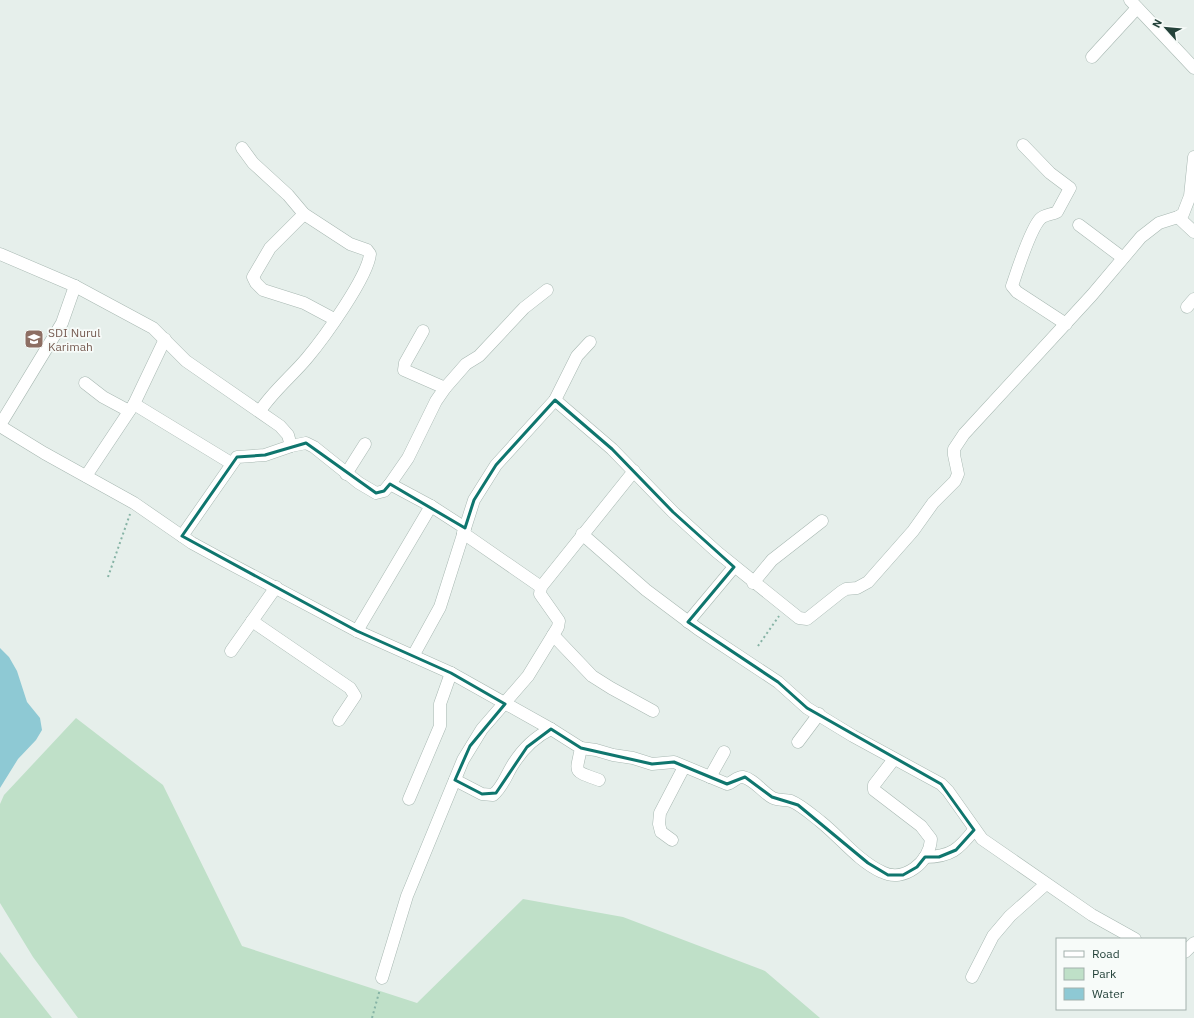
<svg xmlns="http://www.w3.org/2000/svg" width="1194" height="1018" font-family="'IBM Plex Sans',sans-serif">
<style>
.green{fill:#bfe0c8}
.water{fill:#8ec9d4}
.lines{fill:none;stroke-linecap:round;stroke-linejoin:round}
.street-casing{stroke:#a8b8b2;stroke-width:13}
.path{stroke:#86b3a5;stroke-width:2;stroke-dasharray:2 3;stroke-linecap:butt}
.street{stroke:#fff;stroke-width:12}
.marked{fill:none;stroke:#0f766e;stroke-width:3;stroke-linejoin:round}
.labels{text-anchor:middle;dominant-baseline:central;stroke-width:3.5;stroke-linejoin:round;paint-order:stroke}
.education-label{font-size:12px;fill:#785e54;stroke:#f7fbf9;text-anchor:start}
</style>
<rect width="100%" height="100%" fill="#e6efeb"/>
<g class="green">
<polygon points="76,718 163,785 242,946 417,1003 523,899 623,917 765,971 820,1018 78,1018 33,957 0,903 0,804 4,795"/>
<polygon points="0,952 52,1018 0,1018"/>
</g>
<polygon class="water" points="0,648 9,657 17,671 27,702 40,718 42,730 36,740 18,759 0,788"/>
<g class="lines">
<defs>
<g id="street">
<polyline points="1130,0 1194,68"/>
<polyline points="1092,57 1137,8"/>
<path d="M1023,145L1050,173L1070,188L1057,212C1051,215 1045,214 1040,219C1030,230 1017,271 1012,286L1017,292L1066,324"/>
<path d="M242,148L253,163L288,195L304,214L350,244L367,250L370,254C368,277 323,339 307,358C292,376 273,391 260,411"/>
<polyline points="304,214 270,248 253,277 256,283 263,290 304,303 334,319"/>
<polyline points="1178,217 1194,232"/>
<polyline points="1079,225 1123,258"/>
<polyline points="0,254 75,286 153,328 186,361 280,426 288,435 291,446"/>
<polyline points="1187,307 1194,299"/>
<polyline points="423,331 405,363 404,370 445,388"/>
<polyline points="85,383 103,397 129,411"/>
<polyline points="555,400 612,449 673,512 717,552 799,618 807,619 841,592 846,589 857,588 868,582 913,531 933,503 955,481 958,474 954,455 954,449 964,434 1092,295 1141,237 1159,223 1178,217 1183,214 1190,196 1194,157"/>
<polyline points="134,404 231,463"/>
<polyline points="0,425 62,323 75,286"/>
<path d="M0,426L44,453L134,503L192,543L225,561L357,631L451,673L551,729L581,748C576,774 572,770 599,780"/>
<polyline points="346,474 365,444"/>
<polyline points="86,476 134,404 165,339"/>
<polyline points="390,484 408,458 436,401 445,388 466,364 479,356 524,308 547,290"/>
<polyline points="463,533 541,587"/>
<polyline points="582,534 646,590 698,629 778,682 807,708 853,736 941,784 948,791 982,839 1092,915 1135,939"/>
<polyline points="182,536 237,457 265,455 291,446 306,443 314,447 359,483 376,493 384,491 390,484 431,506 465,528"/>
<polyline points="753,583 772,560 822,521"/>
<polyline points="252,621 350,688 355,696 339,720"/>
<polyline points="688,622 734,567"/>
<polyline points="357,631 431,506"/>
<polyline points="553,635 592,676 611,688 653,711"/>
<polyline points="231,651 276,587"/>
<polyline points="413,656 440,607 474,500 496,465 555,400 577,356 590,342"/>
<polyline points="798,742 819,714"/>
<path d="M581,748L596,750L613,755L633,758L652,764L674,762L727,784C733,783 737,776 743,777C754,779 763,793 773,798C779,801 785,799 791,801C801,805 812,815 821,822C841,838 858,861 882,872C904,883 930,862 931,839L921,826L874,790V785L894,759"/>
<polyline points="710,777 724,752"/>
<path d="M455,780L482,794L493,795C502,788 506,776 512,766C521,751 535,737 551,729"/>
<polyline points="409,799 440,726 440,704 451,673"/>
<polyline points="672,840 661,832 659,824 660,813 684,767"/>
<path d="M925,857C951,857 959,849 974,830"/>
<polyline points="1185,952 1194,943"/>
<polyline points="972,977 993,936 1010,916 1046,884"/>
<polyline points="382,978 407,896 463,760 482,729 528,676 558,627 559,621 540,594 541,587 634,471"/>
</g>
</defs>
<use href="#street" class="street-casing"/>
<g class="path">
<polyline points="108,577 130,514"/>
<polyline points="758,646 779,616"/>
<polyline points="372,1018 380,989"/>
</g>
<use href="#street" class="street"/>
</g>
<path class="marked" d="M555,400L612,449L673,512L734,567L688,622L778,682L807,708L941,784L974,830L956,850L939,857H925L917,867L903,875H888L868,863L798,805L772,797L745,777L727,784L674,762L652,764L581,748L551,729L527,747L496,793L482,794L455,780L470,746L505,704L451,673L357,631L182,536L237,457L265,455L306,443L376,493L384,491L390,484L465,528L474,500L496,465Z"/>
<defs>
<symbol id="school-square" viewBox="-11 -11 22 22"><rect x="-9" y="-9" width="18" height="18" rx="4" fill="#8d6e63" stroke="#f7fbf9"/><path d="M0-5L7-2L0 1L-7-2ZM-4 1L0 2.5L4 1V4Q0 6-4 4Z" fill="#fff"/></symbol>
</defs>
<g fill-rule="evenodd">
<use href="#school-square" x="23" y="328" width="22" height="22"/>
</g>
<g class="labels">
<g class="education-label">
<text x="48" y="332">SDI Nurul<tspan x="48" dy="14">Karimah</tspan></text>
</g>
</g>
<rect x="1056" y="938" width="130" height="72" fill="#f7fbf9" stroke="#a3b1ad"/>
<rect x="1064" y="951" width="20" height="6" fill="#ffffff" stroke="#a3b1ad"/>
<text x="1092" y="958" font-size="12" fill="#24423a">Road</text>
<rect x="1064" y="968" width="20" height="12" fill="#bfe0c8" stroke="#a3b1ad"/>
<text x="1092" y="978" font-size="12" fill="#24423a">Park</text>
<rect x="1064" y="988" width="20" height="12" fill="#8ec9d4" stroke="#a3b1ad"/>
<text x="1092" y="998" font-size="12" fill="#24423a">Water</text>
<g transform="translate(1166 28) rotate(297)" stroke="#f7fbf9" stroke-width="3" paint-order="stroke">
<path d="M0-3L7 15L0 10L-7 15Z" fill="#24423a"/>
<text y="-6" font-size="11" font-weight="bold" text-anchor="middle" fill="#24423a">N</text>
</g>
</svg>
